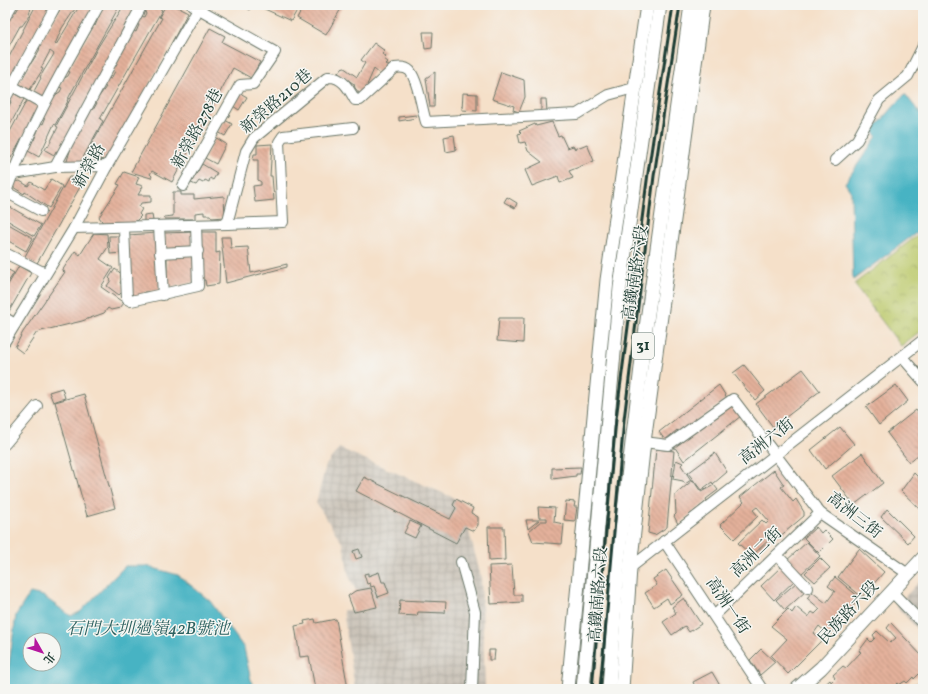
<svg xmlns="http://www.w3.org/2000/svg" width="928" height="694" font-family="Vollkorn,'Noto Serif TC',serif">
<style>
.industrial{fill:url(#industrial-grid)}
.park{fill:url(#park-crowns);stroke:#6e8350}
.water{fill:#47b3c3;stroke:#33787c;fill-rule:evenodd}
.building{fill:url(#building-back-hatch)}
.lines{fill:none;stroke-linecap:round;stroke-linejoin:round}
.minor-casing{stroke:#6a7668;stroke-width:12}
.major-casing{stroke:#6a7668;stroke-width:15}
.minor{stroke:#fff;stroke-width:10}
.major{stroke:#fff;stroke-width:13}
.rail{stroke:#1f3d34;stroke-width:3}
.labels{text-anchor:middle;dominant-baseline:central;stroke-width:3;stroke-linejoin:round;paint-order:stroke}
.shield{fill:#f6f6f2;stroke:#60746d;stroke-width:1}
.shield-label{font-size:15px;font-weight:bold;fill:#1f3d34}
.street-label{font-size:16px;fill:#1f3d34;stroke:#f6f6f2}
.water-label{font-size:17px;font-style:italic;fill:#2b605f;stroke:#f6f6f2}
</style>
<defs>
<pattern id="industrial-grid" width="8" height="8" patternUnits="userSpaceOnUse"><rect width="8" height="8" fill="#cac3b8"/><path d="M0 4h8M4 0v8" fill="none" stroke="#ada89f"/></pattern>
<pattern id="park-crowns" width="20" height="18" patternUnits="userSpaceOnUse"><rect width="20" height="18" fill="#bcc96b"/><path d="M2 6a3 3 0 1 1 6 0M12 15a3 3 0 1 1 6 0" fill="none" stroke="#98a459"/></pattern>
<pattern id="building-back-hatch" width="6" height="6" patternUnits="userSpaceOnUse"><rect width="6" height="6" fill="#e4b19b"/><path d="M-1 5l2 2M0 0l6 6M5-1l2 2" fill="none" stroke="#b8917f"/></pattern>
</defs>
<rect width="100%" height="100%" fill="#f6f6f2"/>
<filter id="ink" filterUnits="userSpaceOnUse"><feTurbulence type="fractalNoise" baseFrequency=".025" numOctaves="2"/><feDisplacementMap in="SourceGraphic" scale="8" xChannelSelector="R" yChannelSelector="G"/><feConvolveMatrix kernelMatrix="1 2 1 2 8 2 1 2 1" color-interpolation-filters="sRGB"/></filter>
<filter id="wash" filterUnits="userSpaceOnUse"><feTurbulence type="fractalNoise" baseFrequency=".012" numOctaves="4" result="noise"/><feDisplacementMap in="SourceGraphic" scale="16" xChannelSelector="R" yChannelSelector="G"/><feGaussianBlur stdDeviation="0.9" result="paint"/><feColorMatrix in="noise" values="0 0 0 0 0 0 0 0 0 0 0 0 0 0 0 0 0 1.4 0 .05"/><feComposite in="paint" operator="in"/></filter>
<g filter="url(#wash)">
<rect width="100%" height="100%" fill="#f5e0c9"/>
<g class="industrial">
<polygon points="339,448 461,501 481,577 485,689 355,689 343,610 366,611 349,576 343,544 316,503 326,465"/>
<polygon points="923,578 923,635 896,606"/>
<polygon points="923,680 923,689 900,689"/>
</g>
<polygon class="park" points="923,231 923,329 901,346 854,284"/>
<g class="water">
<polygon points="905,94 923,117 923,228 853,280 851,192 845,183 877,136 872,131"/>
<path d="M125,566H146L178,575L210,601L244,648L253,689H17L6,685L16,615L30,593L43,596L71,616L80,612ZM30,640H54V664H30Z"/>
</g>
<g id="blocks">
<g class="building">
<polygon points="20,5 32,5 27,19 22,26 20,26 5,53 5,28 7,29 9,25 7,24 14,11 16,12"/>
<polygon points="36,5 50,5 10,81 5,78 5,61 8,59"/>
<polygon points="63,5 77,6 62,28 55,44 56,45 80,5 94,6 43,98 33,93 41,78 40,77 54,54 50,51 41,68 43,69 29,91 17,85 39,51 40,46 38,45"/>
<polygon points="104,5 120,5 71,93 67,101 68,101 55,125 54,124 39,157 28,151 29,148 28,147 32,138 34,140 41,123 43,124 45,119 43,118 55,95 60,92 62,88 59,87 63,79 68,76 70,72 68,71 94,25 95,26 102,9 106,6"/>
<polygon points="121,5 138,5 129,18 131,19 128,24 126,23 122,31 124,32 58,152 56,151 54,155 45,150 47,146 48,147 58,127 56,126 98,47 121,10 119,8"/>
<polygon points="147,5 154,5 162,10 100,119 103,121 80,163 72,164 67,161 72,144 92,109 93,110 97,103 95,102 106,87 104,86 108,78 111,79 115,71 113,70 134,31 136,32 139,25 137,24 142,16 144,17 146,13 144,11"/>
<polygon points="166,5 174,5 188,12 110,158 106,156 104,160 100,159 87,152 162,18 159,17"/>
<polygon points="243,5 255,5 250,10"/>
<polygon points="256,5 300,5 291,21"/>
<polygon points="304,5 343,5 326,35 297,18"/>
<polygon points="210,28 225,36 222,42 260,62 251,78 233,68 172,182 152,171 150,174 152,176 151,178 131,172"/>
<polygon points="423,32 433,32 432,48 425,49"/>
<polygon points="374,43 385,51 382,54 386,57 384,59 388,62 386,64 390,67 381,75 374,69 367,85 369,87 360,94 355,88 354,84 338,73 343,67 357,77 365,63 361,60"/>
<polygon points="435,72 434,107 430,107 426,78"/>
<polygon points="501,72 524,80 525,97 519,112 513,110 514,106 492,99"/>
<polygon points="13,93 24,99 5,134 5,109 7,105 9,106 11,102 9,101"/>
<polygon points="240,93 247,97 239,110 233,106"/>
<polygon points="463,93 477,94 477,111 462,110"/>
<polygon points="541,99 546,99 547,111 541,111"/>
<polygon points="27,100 40,107 11,158 5,159 5,141"/>
<polygon points="416,115 416,118 399,121 399,117"/>
<polygon points="225,120 232,124 225,136 218,132"/>
<polygon points="552,122 558,136 561,135 567,148 573,146 575,149 587,144 594,161 569,171 573,178 560,183 558,176 532,186 525,170 542,162 528,151 525,142 520,143 518,134 521,133 519,131 535,124 536,126"/>
<polygon points="454,135 456,150 446,152 444,137"/>
<polygon points="215,137 226,144 216,164 205,158"/>
<polygon points="272,144 270,176 272,176 274,200 255,202 253,186 261,185 261,182 258,180 258,160 253,160 254,154 257,154 257,145"/>
<polygon points="202,164 217,173 213,180 210,178 209,182 205,180 203,183 199,181 196,185 191,183"/>
<polygon points="124,172 139,177 136,184 143,186 138,195 151,195 151,202 141,203 139,207 142,209 139,214 141,216 133,224 104,224 99,217 120,185 117,184"/>
<polygon points="69,177 79,177 84,180 36,265 24,258"/>
<polygon points="51,179 62,186 49,208 25,192 24,194 13,187 15,182 20,181 28,186 31,182 44,190"/>
<polygon points="173,192 181,192 181,195 194,195 194,199 224,196 225,217 212,218 210,215 204,215 204,212 195,213 195,219 165,219 164,217 173,216"/>
<polygon points="507,197 517,203 515,208 504,202"/>
<polygon points="5,204 41,225 34,236 5,219"/>
<polygon points="152,214 153,221 144,222 144,215"/>
<polygon points="5,222 33,238 26,251 5,239"/>
<polygon points="195,232 196,250 164,250 164,233"/>
<polygon points="200,232 216,232 216,253 220,252 219,284 206,286 205,280 202,280"/>
<polygon points="94,233 107,234 108,247 100,259 113,268 101,287 124,303 120,308 111,310 108,308 104,313 82,321 37,332 23,353 15,347 23,332 65,272 62,271 75,251 80,255"/>
<polygon points="157,233 160,291 144,292 145,297 131,298 128,235"/>
<polygon points="109,236 120,236 122,253 110,254"/>
<polygon points="221,237 230,237 231,248 248,247 251,273 287,264 287,267 226,283"/>
<polygon points="167,255 195,255 197,281 167,289"/>
<polygon points="19,266 31,273 8,313 5,311 5,290"/>
<polygon points="5,268 14,273 6,285 5,284"/>
<polygon points="115,269 123,275 120,283 124,286 124,290 119,295 107,286 111,280 109,278"/>
<polygon points="499,318 524,318 523,343 497,341"/>
<polygon points="744,365 765,391 755,400 733,373"/>
<polygon points="803,369 820,391 773,427 756,404"/>
<polygon points="719,385 727,398 681,434 677,430 665,440 659,432"/>
<polygon points="896,385 908,401 879,425 866,407"/>
<polygon points="62,388 65,398 53,402 49,392"/>
<polygon points="84,394 115,508 87,516 55,402"/>
<polygon points="732,404 741,416 684,461 674,446"/>
<polygon points="916,410 923,420 923,451 909,462 887,433"/>
<polygon points="840,427 854,444 825,469 811,450"/>
<polygon points="656,449 674,451 667,527 655,535 648,533"/>
<polygon points="715,453 727,472 713,484 712,482 701,490 688,473"/>
<polygon points="862,453 883,483 854,505 832,476"/>
<polygon points="676,460 683,463 681,465 691,480 685,484 683,481 673,479"/>
<polygon points="581,467 580,474 576,474 576,476 552,479 552,468"/>
<polygon points="774,470 784,485 781,487 793,502 796,499 804,512 804,516 778,538 775,534 752,556 738,543 762,520 766,524 769,521 757,507 753,510 758,516 734,539 720,525 744,502 740,497"/>
<polygon points="914,473 923,482 923,512 901,491"/>
<polygon points="364,477 450,519 456,508 453,505 456,499 473,508 471,513 478,517 478,525 474,531 465,527 456,543 356,491"/>
<polygon points="693,480 701,492 714,485 718,490 706,499 707,501 678,524 674,516 676,514 675,495"/>
<polygon points="566,501 575,502 574,507 577,507 575,521 564,520"/>
<polygon points="538,507 555,508 554,522 564,524 562,544 533,542 529,531 541,521 547,521 547,518 539,518"/>
<polygon points="887,509 914,536 908,543 881,517"/>
<polygon points="526,520 539,520 528,529"/>
<polygon points="410,521 421,526 415,538 404,533"/>
<polygon points="488,527 504,527 505,560 489,561"/>
<polygon points="816,527 821,533 824,530 833,539 819,553 804,538"/>
<polygon points="807,542 820,556 799,576 786,561"/>
<polygon points="359,549 362,557 356,559 353,551"/>
<polygon points="859,549 884,572 862,597 838,577"/>
<polygon points="820,558 830,568 815,582 805,573"/>
<polygon points="512,565 514,595 522,595 522,602 491,604 489,566"/>
<polygon points="782,566 795,580 774,600 761,586"/>
<polygon points="666,570 683,595 670,604 667,598 654,607 645,593 657,585 653,579"/>
<polygon points="379,572 382,582 385,582 389,593 378,597 374,586 371,587 370,583 367,584 364,574 368,573 368,576"/>
<polygon points="835,577 860,598 829,635 819,626 814,633 822,640 788,674 771,656 787,639 771,626 788,609 792,613 796,607 808,617 812,612 815,614 820,609 807,598 812,592 826,603 835,591 828,586"/>
<polygon points="797,582 806,591 785,610 776,600"/>
<polygon points="371,588 377,607 354,612 348,596 355,591"/>
<polygon points="684,598 701,624 689,632 685,626 672,635 663,622 676,613 672,607"/>
<polygon points="400,600 446,602 445,613 418,612 417,616 399,615"/>
<polygon points="315,619 316,623 336,619 348,689 315,689 309,656 300,657 295,626 305,624 304,621"/>
<polygon points="891,623 923,657 923,670 914,679 913,677 907,683 905,681 899,685 898,683 893,688 892,686 887,689 820,689 830,680 831,682 835,678 833,675 843,666 846,668 861,652 859,651 868,639 871,642 875,638 873,635 877,631 890,643 896,638 887,628"/>
<polygon points="761,649 775,662 760,675 750,660"/>
<polygon points="489,650 495,650 494,660 489,660"/>
<polygon points="712,672 722,689 696,689 693,682"/>
</g>
</g>
</g>
<g filter="url(#ink)">
<use href="#blocks" fill-opacity="0" stroke="#6a7668" stroke-width="1"/>
<g class="lines">
<defs>
<g id="minor">
<polyline points="5,17 12,5"/>
<polyline points="5,82 44,104"/>
<polyline points="5,99 56,5"/>
<polyline points="835,160 857,140 879,100 908,76 923,46"/>
<polyline points="55,167 142,5"/>
<polyline points="8,175 55,167 107,166"/>
<polyline points="183,186 240,85 253,84 275,52 192,5"/>
<path d="M41,211L6,192C29,126 65,66 99,5"/>
<polyline points="227,224 283,222 279,142 283,136 353,128"/>
<polyline points="159,226 163,295"/>
<path d="M74,228L227,224L246,151L254,138L328,77C342,76 349,89 355,100H360L395,68C400,67 406,67 410,71C418,81 422,109 426,122L577,114L608,95L634,88"/>
<polyline points="124,228 127,299 131,301 198,286 196,225"/>
<polyline points="5,253 45,273"/>
<polyline points="160,253 198,251"/>
<polyline points="5,318 15,324"/>
<polyline points="5,341 74,228 107,166 200,5"/>
<polyline points="902,357 923,381"/>
<polyline points="644,442 668,445 733,399 820,513 908,574"/>
<polyline points="5,444 37,406"/>
<polyline points="664,541 762,689"/>
<polyline points="777,555 808,588"/>
<polyline points="461,562 475,612 472,689"/>
<polyline points="630,568 923,340"/>
<polyline points="892,592 923,624"/>
<polyline points="715,615 820,513"/>
</g>
<g id="major">
<polyline points="568,689 607,280 647,5"/>
<polyline points="583,689 620,288 660,5"/>
<polyline points="609,689 618,561 644,342 691,5"/>
<polyline points="622,689 630,568 644,442 703,5"/>
<polyline points="797,689 821,668 923,558"/>
</g>
</defs>
<use href="#minor" class="minor-casing"/>
<use href="#major" class="major-casing"/>
<use href="#minor" class="minor"/>
<use href="#major" class="major"/>
<g class="rail">
<polyline points="592,689 616,419 648,173 673,5"/>
<polyline points="600,689 624,420 654,176 680,5"/>
</g>
</g>
</g>
<g class="labels">
<rect class="shield" x="632" y="333" width="22" height="26" rx="3"/>
<g class="shield-label">
<text x="643" y="346">31</text>
</g>
<g class="street-label">
<text transform="translate(277 102) rotate(-41)">新榮路210巷</text>
<text transform="translate(198 129) rotate(-61)">新榮路278巷</text>
<text transform="translate(90 166) rotate(-61)">新榮路</text>
<text transform="translate(636 273) rotate(-82)">高鐵南路六段</text>
<text transform="translate(767 442) rotate(-38)">高洲六街</text>
<text transform="translate(854 516) rotate(38)">高洲三街</text>
<text transform="translate(757 553) rotate(-44)">高洲二街</text>
<text transform="translate(599 595) rotate(-86)">高鐵南路六段</text>
<text transform="translate(727 606) rotate(56)">高洲一街</text>
<text transform="translate(849 613) rotate(-47)">民族路六段</text>
</g>
<g class="water-label">
<text x="148" y="629">石門大圳過嶺42B號池</text>
</g>
</g>
<rect width="928" height="694" fill="none" stroke="#f6f6f2" stroke-width="20"/>
<g transform="translate(42 652) rotate(129)"><circle r="19" fill="#f6f6f2" stroke="#a0aca6"/>
<path d="M0-3L7 15L0 10L-7 15Z" fill="#b5179e"/>
<text y="-6" font-size="11" font-weight="bold" text-anchor="middle" fill="#1f3d34">北</text>
</g>
</svg>
